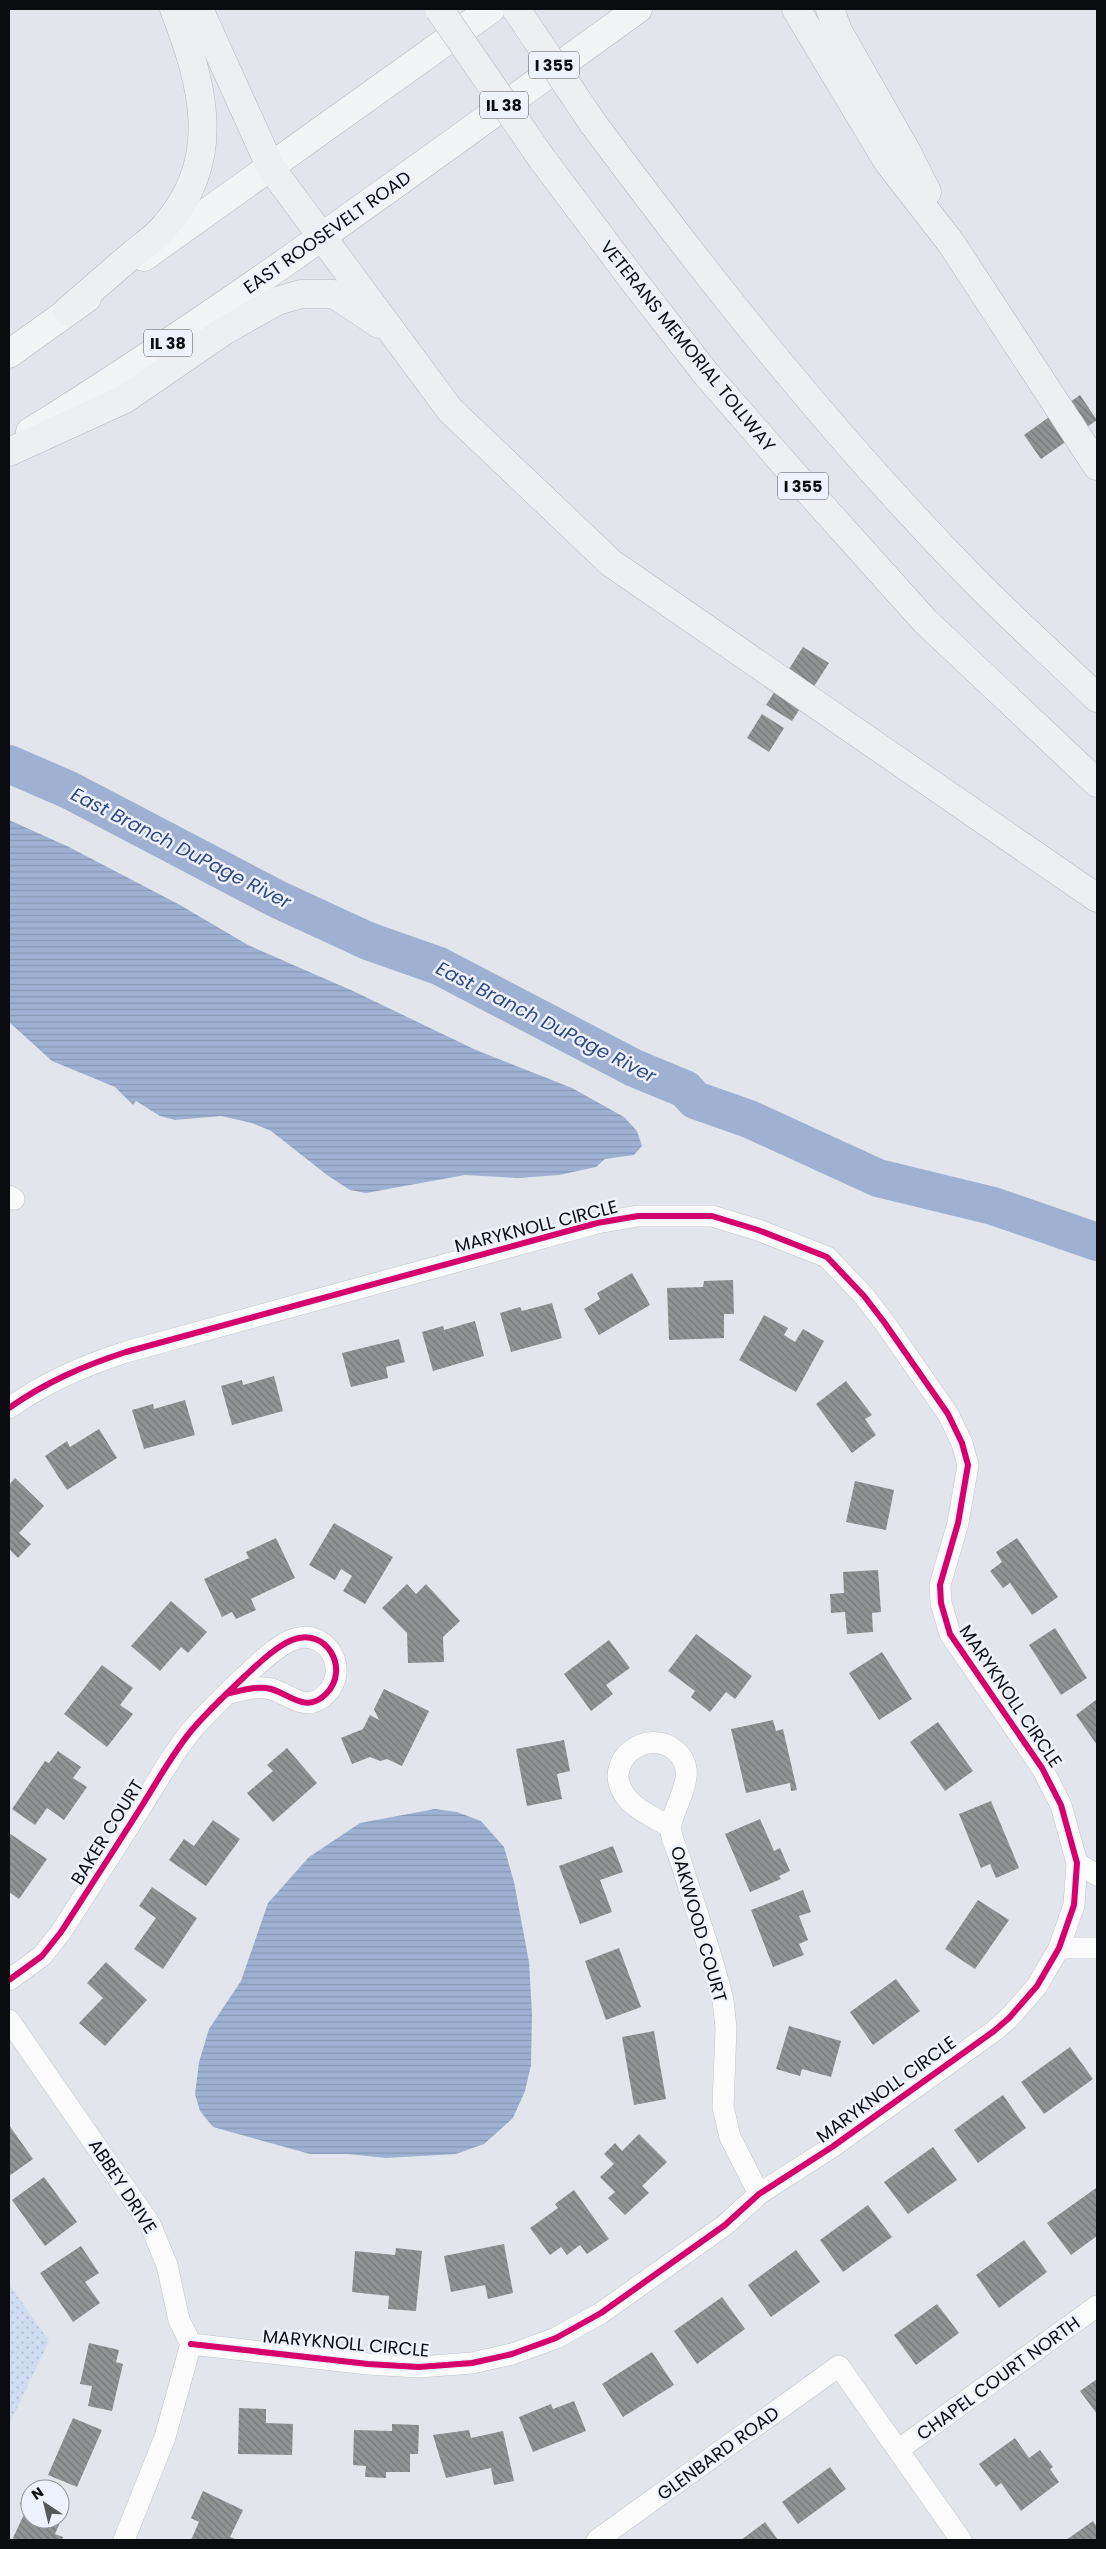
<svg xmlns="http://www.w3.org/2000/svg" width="1106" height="2549" font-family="Poppins,sans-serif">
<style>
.grass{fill:url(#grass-dots)}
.water{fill:url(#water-rules)}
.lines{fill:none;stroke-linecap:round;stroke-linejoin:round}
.river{stroke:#9eb1d3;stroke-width:38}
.building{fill:url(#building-back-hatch)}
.minor-casing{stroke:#c1c4c8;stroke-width:22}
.major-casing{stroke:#b4b8be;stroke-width:29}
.highway-casing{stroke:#b4b8be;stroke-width:29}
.minor{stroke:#fbfbfc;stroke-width:21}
.major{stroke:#f2f4f6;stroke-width:28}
.highway{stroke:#edeff3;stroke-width:28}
.highway-bridge-casing{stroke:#b4b8be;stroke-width:29;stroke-linecap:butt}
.highway-bridge{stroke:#edeff3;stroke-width:28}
.cycleway-casing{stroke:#edf2fc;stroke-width:9}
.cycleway{stroke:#d6006c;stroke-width:6}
.labels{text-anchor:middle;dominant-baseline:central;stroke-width:5;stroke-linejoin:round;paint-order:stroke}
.shield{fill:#edf2fc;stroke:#4e5156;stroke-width:1}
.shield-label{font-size:16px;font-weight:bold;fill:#0a0c0f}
.street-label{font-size:18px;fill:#0a0c0f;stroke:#edf2fc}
.water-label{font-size:19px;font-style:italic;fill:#2e4b86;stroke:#edf2fc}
</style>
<defs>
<pattern id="grass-dots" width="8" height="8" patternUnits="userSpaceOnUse" patternTransform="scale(1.25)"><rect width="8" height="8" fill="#d0dcef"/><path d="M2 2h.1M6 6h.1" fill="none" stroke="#b1bccc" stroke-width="1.8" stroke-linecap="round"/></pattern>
<pattern id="water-rules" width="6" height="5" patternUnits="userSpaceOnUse" patternTransform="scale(1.25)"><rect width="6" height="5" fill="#9eb1d3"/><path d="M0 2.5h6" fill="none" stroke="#8797b4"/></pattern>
<pattern id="building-back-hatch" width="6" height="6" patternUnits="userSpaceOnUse" patternTransform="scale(1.25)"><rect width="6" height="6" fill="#919495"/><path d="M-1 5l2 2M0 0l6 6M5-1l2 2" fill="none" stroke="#757778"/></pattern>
</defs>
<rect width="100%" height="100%" fill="#e2e6ec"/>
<polygon class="grass" points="9,2284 49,2341 9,2425"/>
<g class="water">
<polygon points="9,820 69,847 180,905 248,945 353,991 476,1050 572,1088 624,1117 637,1131 642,1146 634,1155 605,1159 596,1167 559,1175 518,1178 465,1175 366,1193 350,1190 327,1175 271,1131 252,1123 221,1116 175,1120 160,1116 136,1101 133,1105 115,1087 52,1061 9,1022"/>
<polygon points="435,1809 457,1812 481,1821 504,1847 514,1882 529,1962 532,2014 531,2065 525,2091 513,2118 484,2144 456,2154 386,2158 348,2154 310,2154 213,2127 200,2111 195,2094 199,2062 209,2029 241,1981 268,1903 309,1857 360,1823"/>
</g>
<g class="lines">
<polyline class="river" points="9,764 69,790 277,899 368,941 439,966 634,1068 685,1089 695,1100 749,1119 878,1178 993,1206 1097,1242"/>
</g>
<g class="building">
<polygon points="1080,395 1097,420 1041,459 1024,435"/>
<polygon points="803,647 829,663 792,721 766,705"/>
<polygon points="762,714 784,728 769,752 747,738"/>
<polygon points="632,1273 650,1305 599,1335 584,1309 600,1299 597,1293"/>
<polygon points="733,1280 734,1314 724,1314 724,1338 669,1340 667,1288 703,1287 704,1281"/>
<polygon points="552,1303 562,1338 511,1352 500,1313 520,1307 522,1311"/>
<polygon points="764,1315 788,1328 784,1335 795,1342 803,1329 824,1341 796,1392 739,1360"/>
<polygon points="475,1321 484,1356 433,1371 422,1332 443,1326 444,1330"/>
<polygon points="399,1339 405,1362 386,1367 388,1378 351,1387 342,1353"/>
<polygon points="274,1376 283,1411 232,1425 221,1386 242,1380 243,1385"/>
<polygon points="846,1381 872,1415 865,1419 876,1435 852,1453 816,1404"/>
<polygon points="185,1400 195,1435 144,1449 132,1410 153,1404 154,1409"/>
<polygon points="99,1429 117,1458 67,1490 45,1456 67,1441 70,1447"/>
<polygon points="15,1478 44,1506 19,1533 31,1544 18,1558 9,1549 9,1485"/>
<polygon points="855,1481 894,1490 886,1530 846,1522"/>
<polygon points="334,1523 393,1557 365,1604 343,1591 352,1576 341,1569 335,1580 309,1565"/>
<polygon points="276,1538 295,1578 251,1599 256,1610 236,1619 232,1612 222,1617 204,1579 249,1558 246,1552"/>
<polygon points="1017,1538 1058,1597 1032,1615 1010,1583 1003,1588 990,1571 1002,1562 996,1552"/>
<polygon points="878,1570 881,1612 872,1613 873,1632 847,1634 845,1612 831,1613 830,1594 844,1593 843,1572"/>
<polygon points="407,1584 416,1594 426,1584 460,1621 443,1637 444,1662 408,1663 407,1633 382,1608"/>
<polygon points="171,1601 207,1632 188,1653 181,1647 160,1671 131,1646"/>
<polygon points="1055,1628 1087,1678 1061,1695 1029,1645"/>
<polygon points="696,1634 752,1676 735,1699 726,1692 710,1712 691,1697 695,1691 668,1671"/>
<polygon points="609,1640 630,1668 606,1685 613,1694 591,1711 564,1674"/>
<polygon points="882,1652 912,1699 879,1720 849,1673"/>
<polygon points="102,1665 133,1688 120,1705 133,1714 107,1747 64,1714"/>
<polygon points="384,1689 429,1711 402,1766 387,1759 380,1761 370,1757 352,1764 341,1738 363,1729 370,1715 379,1720 374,1709"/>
<polygon points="1097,1699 1097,1745 1076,1715"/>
<polygon points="773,1720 776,1731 783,1729 797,1790 791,1791 790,1783 746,1793 731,1729"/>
<polygon points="938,1722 973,1771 945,1791 910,1742"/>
<polygon points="564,1740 570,1771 557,1774 562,1799 527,1806 516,1749"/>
<polygon points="287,1748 317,1783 273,1822 247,1793 273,1771 267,1765"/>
<polygon points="58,1751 81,1767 73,1778 87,1787 64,1820 47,1808 35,1825 12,1809 45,1761 49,1763"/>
<polygon points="991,1801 1019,1868 996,1878 990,1864 981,1868 959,1814"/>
<polygon points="760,1819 774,1851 780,1848 790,1871 779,1876 781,1879 750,1892 725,1834"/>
<polygon points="213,1820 240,1839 206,1886 169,1860 184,1839 194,1846"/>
<polygon points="9,1833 47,1859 19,1899 9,1892"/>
<polygon points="613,1846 623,1872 600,1880 612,1912 580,1924 559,1866"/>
<polygon points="152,1887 197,1918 163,1969 134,1949 156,1918 139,1906"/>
<polygon points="803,1890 811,1912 799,1916 808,1940 799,1944 804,1955 773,1967 751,1910"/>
<polygon points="978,1900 1009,1920 975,1969 945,1949"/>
<polygon points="619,1948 641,2007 606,2020 585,1961"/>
<polygon points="106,1962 147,2000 105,2046 79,2023 103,1998 87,1983"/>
<polygon points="896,1979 920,2011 873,2045 850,2012"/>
<polygon points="789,2026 841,2041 831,2077 802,2069 800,2076 776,2069"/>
<polygon points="654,2031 666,2099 634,2105 622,2037"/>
<polygon points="1070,2047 1093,2079 1044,2114 1021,2082"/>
<polygon points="1003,2095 1026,2128 978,2163 954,2130"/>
<polygon points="9,2125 33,2159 9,2176"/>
<polygon points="639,2134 667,2162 642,2186 649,2193 625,2215 608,2198 615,2192 600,2177 614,2164 604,2154 615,2143 622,2151"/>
<polygon points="933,2147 957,2180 908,2214 884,2182"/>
<polygon points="44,2177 77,2222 45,2246 12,2200"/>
<polygon points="1096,2188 1097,2236 1071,2255 1047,2223"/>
<polygon points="574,2190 609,2239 587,2254 580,2245 567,2255 561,2247 550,2255 530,2228 558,2208 555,2204"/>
<polygon points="868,2205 892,2237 843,2272 820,2240"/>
<polygon points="1024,2240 1047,2272 999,2308 976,2275"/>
<polygon points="504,2244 513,2293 488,2299 485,2285 451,2292 444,2256"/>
<polygon points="81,2246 99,2273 85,2282 100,2303 73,2322 40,2273"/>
<polygon points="396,2248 422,2251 416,2311 388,2309 389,2296 352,2292 355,2251 395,2255"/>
<polygon points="796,2250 820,2282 771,2317 748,2285"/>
<polygon points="722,2297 745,2329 697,2364 674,2331"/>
<polygon points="937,2304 959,2333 916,2365 894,2335"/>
<polygon points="89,2343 119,2350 116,2362 123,2364 112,2411 88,2406 92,2386 80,2384"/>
<polygon points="652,2352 674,2385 623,2417 602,2384"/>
<polygon points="1097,2379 1097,2414 1080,2391"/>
<polygon points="574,2401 586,2431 533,2452 519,2417 551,2404 553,2409"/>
<polygon points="239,2408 266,2409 266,2423 293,2424 292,2455 238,2454"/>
<polygon points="73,2418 102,2430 77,2487 48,2475"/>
<polygon points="392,2424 419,2425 418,2454 410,2454 410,2472 386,2472 386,2478 365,2477 366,2466 353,2465 354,2430 392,2431"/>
<polygon points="469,2430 471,2438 503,2431 514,2481 494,2485 491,2468 446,2478 433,2435"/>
<polygon points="1015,2438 1029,2458 1040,2450 1053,2467 1050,2469 1059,2482 1021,2511 1001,2483 996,2487 979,2464"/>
<polygon points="830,2467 846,2489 798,2524 782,2502"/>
<polygon points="28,2488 30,2489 30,2519 60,2519 60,2503 67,2506 55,2534 63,2537 62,2540 12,2540 27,2508 20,2504"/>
<polygon points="203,2491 243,2510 230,2537 238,2540 191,2540 199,2522 191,2518"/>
<polygon points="1093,2521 1097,2527 1097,2540 1066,2540"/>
<polygon points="765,2522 778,2540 741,2540"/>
</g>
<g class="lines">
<defs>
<g id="minor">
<polyline points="9,1196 14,1199"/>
<path d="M9,1408C46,1382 83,1366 126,1352L597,1223L638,1216H712L758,1230L827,1257L864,1296L884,1322L948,1414L962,1443L968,1465L958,1523L940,1585L941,1603L950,1634L1042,1768L1061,1805L1077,1863L1074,1905L1059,1948L1037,1986L1009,2018L994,2031L832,2147L759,2194L725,2225L601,2313L556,2338L512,2354L472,2363L419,2367L368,2364L191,2344"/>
<path d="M670,1827C656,1818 633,1809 624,1794C602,1761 647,1726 676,1751C700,1772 675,1802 671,1825C669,1835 678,1852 681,1862C695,1908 712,1954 723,2000L726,2028L723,2107L730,2137L759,2194"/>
<polyline points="1077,1863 1097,1875"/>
<polyline points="1059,1948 1097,1948"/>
<path d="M9,1980L42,1956L61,1932C88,1890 116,1847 143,1804C158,1780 173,1753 191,1731C207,1712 226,1694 244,1677C257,1665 275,1647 292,1640C326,1626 351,1669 326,1694C306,1714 290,1694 271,1689C256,1685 240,1691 226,1694"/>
<polyline points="9,2020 150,2224 167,2265 179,2320 191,2344 165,2437 124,2540"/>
<polyline points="898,2450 1097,2306"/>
<polyline points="597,2540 839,2366 961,2540"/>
</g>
<g id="major">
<polyline points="144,257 491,9"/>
<polyline points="9,354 87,298"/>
<path d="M30,432C240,301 438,153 638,9"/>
</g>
<g id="highway">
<polyline points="199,9 271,168 450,410 611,563 1097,898"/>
<polyline points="796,9 888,162 951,243 1097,466"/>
<polyline points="830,9 838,31 908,154 927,192"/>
<path d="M592,122C710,281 833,436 972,578C1012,619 1056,658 1097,698"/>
<polyline points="542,159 633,280 707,375 802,484 925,621 1097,783"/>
<path d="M67,311C89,292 111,273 133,254C144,245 156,237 165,226C224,159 203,84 174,9"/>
<polyline points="9,452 125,399 224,331 277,301 301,294 334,294 379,324"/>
</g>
</defs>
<use href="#minor" class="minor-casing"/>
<use href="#major" class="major-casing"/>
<use href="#highway" class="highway-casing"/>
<use href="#minor" class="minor"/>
<use href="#major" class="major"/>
<use href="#highway" class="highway"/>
<defs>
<g id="highway-bridge">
<polyline points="439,9 542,159"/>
<polyline points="516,9 592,122"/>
</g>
</defs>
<use href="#highway-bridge" class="highway-bridge-casing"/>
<use href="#highway-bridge" class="highway-bridge"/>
<defs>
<g id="cycleway">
<path d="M9,1408C46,1382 83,1366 126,1352L597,1223L638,1216H712L758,1230L827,1257L864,1296L884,1322L948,1414L962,1443L968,1465L958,1523L940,1585L941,1603L950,1634L1042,1768L1061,1805L1077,1863L1074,1905L1059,1948L1037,1986L1009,2018L994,2031L832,2147L759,2194L725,2225L601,2313L556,2338L512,2354L472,2363L419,2367L368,2364L191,2344"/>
<path d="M9,1980L42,1956L61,1932C88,1890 116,1847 143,1804C158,1780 173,1753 191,1731C207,1712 226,1694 244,1677C257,1665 275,1647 292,1640C326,1626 351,1669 326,1694C306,1714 290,1694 271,1689C256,1685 240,1691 226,1694"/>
</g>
</defs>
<use href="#cycleway" class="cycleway-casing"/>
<use href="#cycleway" class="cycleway"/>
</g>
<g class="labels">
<g class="shield">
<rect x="529" y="51.5" width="50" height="27" rx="4"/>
<rect x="480" y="91.5" width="48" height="27" rx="4"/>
<rect x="144" y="329.5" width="48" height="27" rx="4"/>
<rect x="778" y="472.5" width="50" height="27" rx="4"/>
</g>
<g class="shield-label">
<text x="554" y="65">I 355</text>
<text x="504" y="105">IL 38</text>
<text x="168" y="343">IL 38</text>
<text x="803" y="486">I 355</text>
</g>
<g class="street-label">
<text transform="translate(327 232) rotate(-35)">EAST ROOSEVELT ROAD</text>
<text transform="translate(688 346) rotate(51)">VETERANS MEMORIAL TOLLWAY</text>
<text transform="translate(536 1226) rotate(-14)">MARYKNOLL CIRCLE</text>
<text transform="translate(1011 1696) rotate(56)">MARYKNOLL CIRCLE</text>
<text transform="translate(107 1832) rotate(-58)">BAKER COURT</text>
<text transform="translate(699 1924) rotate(74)">OAKWOOD COURT</text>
<text transform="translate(886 2089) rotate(-36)">MARYKNOLL CIRCLE</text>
<text transform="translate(123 2186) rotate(57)">ABBEY DRIVE</text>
<text transform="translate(346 2343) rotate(5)">MARYKNOLL CIRCLE</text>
<text transform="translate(998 2378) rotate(-36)">CHAPEL COURT NORTH</text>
<text transform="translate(718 2453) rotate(-36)">GLENBARD ROAD</text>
</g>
<g class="water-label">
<text transform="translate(181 848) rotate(27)">East Branch DuPage River</text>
<text transform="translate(546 1022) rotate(27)">East Branch DuPage River</text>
</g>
</g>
<rect width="1106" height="2549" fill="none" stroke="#0a0c0f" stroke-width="20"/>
<g transform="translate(45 2504) rotate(325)"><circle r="24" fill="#edf2fc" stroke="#92969d"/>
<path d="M0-4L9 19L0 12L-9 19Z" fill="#56585c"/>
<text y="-8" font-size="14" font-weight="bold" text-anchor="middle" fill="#0a0c0f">N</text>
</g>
</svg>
